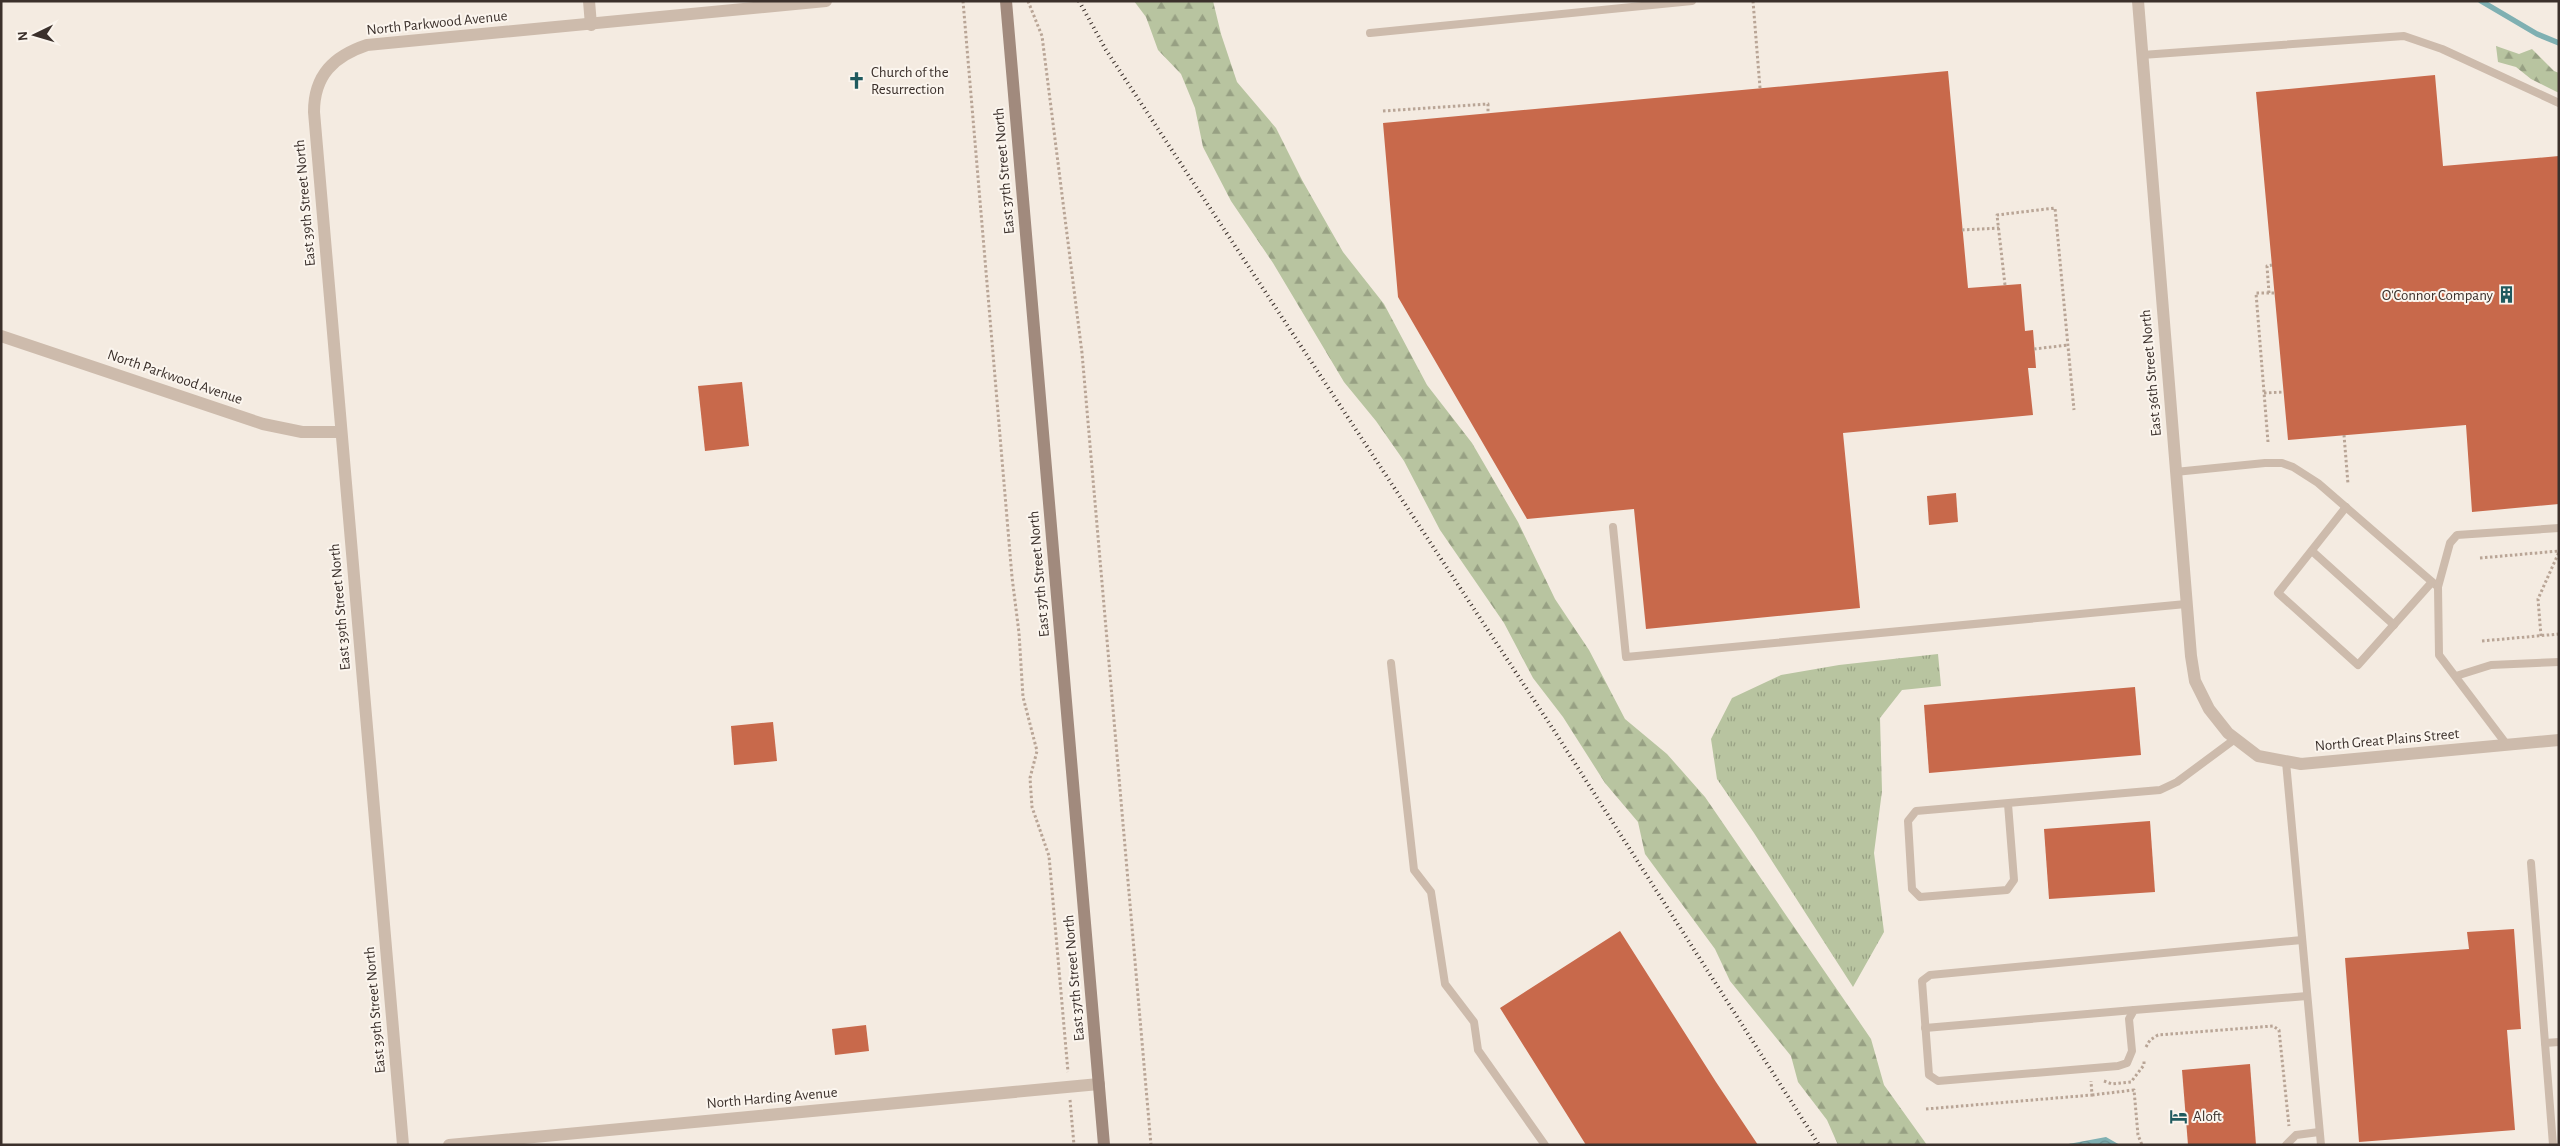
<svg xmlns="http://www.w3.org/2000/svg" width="2560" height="1146" font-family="'Alegreya Sans',sans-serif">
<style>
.grass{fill:url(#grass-tufts)}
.forest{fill:url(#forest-firs)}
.water{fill:url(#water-waves)}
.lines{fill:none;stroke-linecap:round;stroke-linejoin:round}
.stream{stroke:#7fb0b2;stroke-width:5.5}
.building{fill:#c8694b}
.path{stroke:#b9a596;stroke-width:3;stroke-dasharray:2.5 2.5;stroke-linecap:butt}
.lane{stroke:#cdbbac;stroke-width:8}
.street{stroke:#cdbbac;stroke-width:12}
.secondary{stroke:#a18a7d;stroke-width:12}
.rail{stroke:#3b302b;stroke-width:4;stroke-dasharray:1 4;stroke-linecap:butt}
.labels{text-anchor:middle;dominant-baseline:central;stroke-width:4;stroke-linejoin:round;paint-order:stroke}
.street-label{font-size:15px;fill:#3b302b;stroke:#fbf5ee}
.poi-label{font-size:15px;fill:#3b302b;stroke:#fbf5ee;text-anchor:start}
</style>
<defs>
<pattern id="grass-tufts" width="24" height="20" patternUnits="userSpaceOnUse" patternTransform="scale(1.25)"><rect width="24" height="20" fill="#b8c4a0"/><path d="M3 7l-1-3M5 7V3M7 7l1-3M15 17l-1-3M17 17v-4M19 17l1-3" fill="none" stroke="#97a083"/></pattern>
<pattern id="forest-firs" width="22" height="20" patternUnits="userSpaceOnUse" patternTransform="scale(1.25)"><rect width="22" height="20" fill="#b8c4a0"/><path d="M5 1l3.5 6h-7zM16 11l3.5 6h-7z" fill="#97a083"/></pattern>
<pattern id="water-waves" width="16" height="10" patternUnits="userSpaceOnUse" patternTransform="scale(1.25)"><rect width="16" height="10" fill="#7fb0b2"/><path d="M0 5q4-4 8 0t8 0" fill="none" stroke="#699091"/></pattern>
</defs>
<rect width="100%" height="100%" fill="#f4ebe1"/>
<polygon class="grass" points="1938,654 1941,686 1902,690 1880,718 1882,791 1874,853 1884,932 1853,987 1754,833 1717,779 1711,739 1732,698 1781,675 1839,665"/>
<g class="forest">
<polygon points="1134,1 1213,1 1221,34 1237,82 1276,128 1302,180 1343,252 1384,304 1427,385 1472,443 1518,522 1555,599 1589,650 1625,719 1667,754 1705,797 1871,1039 1884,1085 1927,1145 1838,1145 1827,1120 1798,1082 1791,1056 1730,981 1715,949 1645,854 1638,822 1605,783 1563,717 1533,678 1504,623 1440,530 1404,461 1376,421 1344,382 1273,263 1231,201 1203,147 1195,108 1181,74 1158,50 1146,17"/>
<polygon points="2496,46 2519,54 2532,49 2554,71 2559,73 2559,93 2531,79 2516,67 2498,62"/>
</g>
<polygon class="water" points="2106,1137 2120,1145 2063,1145"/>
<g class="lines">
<polyline class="stream" points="2481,1 2537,34 2559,43"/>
</g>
<g class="building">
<polygon points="1948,71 1968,288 2021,284 2025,331 2033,330 2036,368 2028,368 2033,415 1843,433 1860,608 1646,629 1634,509 1527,519 1398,297 1383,123"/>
<polygon points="2435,75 2443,166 2559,156 2559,504 2472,512 2466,425 2288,440 2256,92"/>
<polygon points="742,382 749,446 705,451 698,386"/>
<polygon points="1956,493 1958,522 1929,525 1927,496"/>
<polygon points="2135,687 2141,755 1929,773 1924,705"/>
<polygon points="773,722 777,761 734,765 731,726"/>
<polygon points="2150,821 2155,892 2049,899 2044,829"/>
<polygon points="2514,929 2521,1029 2507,1030 2515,1130 2359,1142 2345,958 2469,949 2467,932"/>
<polygon points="1620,931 1716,1082 1758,1145 1586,1145 1500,1008"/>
<polygon points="866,1025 869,1051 835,1055 832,1029"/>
<polygon points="2250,1064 2256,1145 2188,1145 2182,1070"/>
</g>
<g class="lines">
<g class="path">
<polyline points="963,1 1012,577 1019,633 1023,697 1037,751 1030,778 1032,807 1049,856 1068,1072"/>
<polyline points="1028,1 1042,36 1082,353 1151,1145"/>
<polyline points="1753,1 1760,88"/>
<polyline points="1383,111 1488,104 1488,113"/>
<polyline points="1962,230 1999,228"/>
<polyline points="2005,285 1997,215 2055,208 2074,410"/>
<polyline points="2269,293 2267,266 2272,265"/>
<polyline points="2034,349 2068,345"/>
<polyline points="2264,393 2284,392"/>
<polyline points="2344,435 2348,484"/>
<polyline points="2268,442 2256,293 2275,293"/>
<polyline points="2480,558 2559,551"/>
<polyline points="2541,636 2538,599 2559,552"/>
<polyline points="2482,641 2559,634"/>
<polyline points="2146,1047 2150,1040 2158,1035 2273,1026 2279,1030 2289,1126"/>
<polyline points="2104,1081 2112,1084 2131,1082 2144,1065 2144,1060"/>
<polyline points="2092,1095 2134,1090 2138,1135 2142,1145"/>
<polyline points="1070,1100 1074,1145"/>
<polyline points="1926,1109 2092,1095 2091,1081"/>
</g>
<g class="lane">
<polyline points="1370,33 1692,1"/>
<polyline points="2142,55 2404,36 2442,49 2559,103"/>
<polyline points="2175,472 2265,463 2282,463 2293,467 2318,483 2438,587 2439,655 2507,745"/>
<polyline points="2346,507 2278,593 2358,665 2432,582"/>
<polyline points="1613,527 1626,657 2186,604"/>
<polyline points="2312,551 2394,625"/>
<polyline points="2438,587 2450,543 2457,535 2559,528"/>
<polyline points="1391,663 1414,870 1431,892 1445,984 1474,1022 1478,1050 1545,1145"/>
<polyline points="2456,676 2491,665 2559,662"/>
<polyline points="2286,762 2321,1145"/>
<polyline points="2008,804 2014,880 2007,890 1920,897 1912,889 1908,821 1916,811 2160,790 2177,782 2235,739"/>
<polyline points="2531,863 2545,1043"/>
<polyline points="2302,940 1930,975 1922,981 1929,1075 1938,1081 2118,1066 2127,1063 2132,1051 2129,1019 2134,1010 2307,996"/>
<polyline points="1925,1028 2134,1010"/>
<polyline points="2286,1145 2296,1135 2319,1132"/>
<polyline points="2553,1145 2545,1043 2559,1042"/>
</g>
<g class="street">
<polyline points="589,1 591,25"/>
<polyline points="2138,1 2191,656 2195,681 2209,709 2228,733 2258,756 2301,764 2559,740"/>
<polyline points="1,336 263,424 302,432 341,432"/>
<path d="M403,1145L314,112C314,75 334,56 367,45L826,1"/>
<polyline points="449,1145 1099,1084"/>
</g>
<polyline class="secondary" points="1006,1 1104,1145"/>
<polyline class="rail" points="1079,1 1106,50 1553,729 1819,1145"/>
</g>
<defs>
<symbol id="church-bare" viewBox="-9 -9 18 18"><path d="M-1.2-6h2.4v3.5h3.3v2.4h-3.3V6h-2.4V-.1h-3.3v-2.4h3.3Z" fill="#1f5a5e" stroke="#fbf5ee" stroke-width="2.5" paint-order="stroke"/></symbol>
<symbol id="building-bare" viewBox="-9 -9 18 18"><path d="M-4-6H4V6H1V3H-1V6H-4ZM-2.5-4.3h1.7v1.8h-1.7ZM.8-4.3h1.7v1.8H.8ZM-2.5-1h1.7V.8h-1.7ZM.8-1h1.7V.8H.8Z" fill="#1f5a5e" stroke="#fbf5ee" stroke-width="2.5" paint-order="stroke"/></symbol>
<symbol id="hotel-bare" viewBox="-9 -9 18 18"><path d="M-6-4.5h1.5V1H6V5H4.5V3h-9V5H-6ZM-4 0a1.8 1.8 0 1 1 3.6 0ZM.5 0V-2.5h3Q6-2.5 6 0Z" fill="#1f5a5e" stroke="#fbf5ee" stroke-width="2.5" paint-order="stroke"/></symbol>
</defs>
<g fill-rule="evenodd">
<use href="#church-bare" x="844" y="68" width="25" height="25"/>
<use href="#building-bare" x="2494" y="282" width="25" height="25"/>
<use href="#hotel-bare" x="2166" y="1104" width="25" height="25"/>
</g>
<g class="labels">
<g class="street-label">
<text transform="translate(437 23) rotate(-6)">North Parkwood Avenue</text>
<text transform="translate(1004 171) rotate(-95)">East 37th Street North</text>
<text transform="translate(305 203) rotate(-95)">East 39th Street North</text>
<text transform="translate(2151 373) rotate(-95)">East 36th Street North</text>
<text transform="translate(175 377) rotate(19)">North Parkwood Avenue</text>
<text transform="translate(1039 574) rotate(-95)">East 37th Street North</text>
<text transform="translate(340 607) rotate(-95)">East 39th Street North</text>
<text transform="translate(2387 740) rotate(-5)">North Great Plains Street</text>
<text transform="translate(1074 978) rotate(-95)">East 37th Street North</text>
<text transform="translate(375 1010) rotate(-95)">East 39th Street North</text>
<text transform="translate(772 1098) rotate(-5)">North Harding Avenue</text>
</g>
<g class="poi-label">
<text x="871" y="72">Church of the<tspan x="871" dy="17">Resurrection</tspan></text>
<text x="2493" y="295" text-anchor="end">O'Connor Company</text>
<text x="2193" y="1116">Aloft</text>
</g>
</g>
<rect width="2560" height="1146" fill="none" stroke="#3b302b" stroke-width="5"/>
<g transform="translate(35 35) rotate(265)" stroke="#fbf5ee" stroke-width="4" paint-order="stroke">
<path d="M0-4L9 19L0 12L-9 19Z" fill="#3b302b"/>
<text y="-8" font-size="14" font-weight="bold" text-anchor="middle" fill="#3b302b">N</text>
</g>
</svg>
